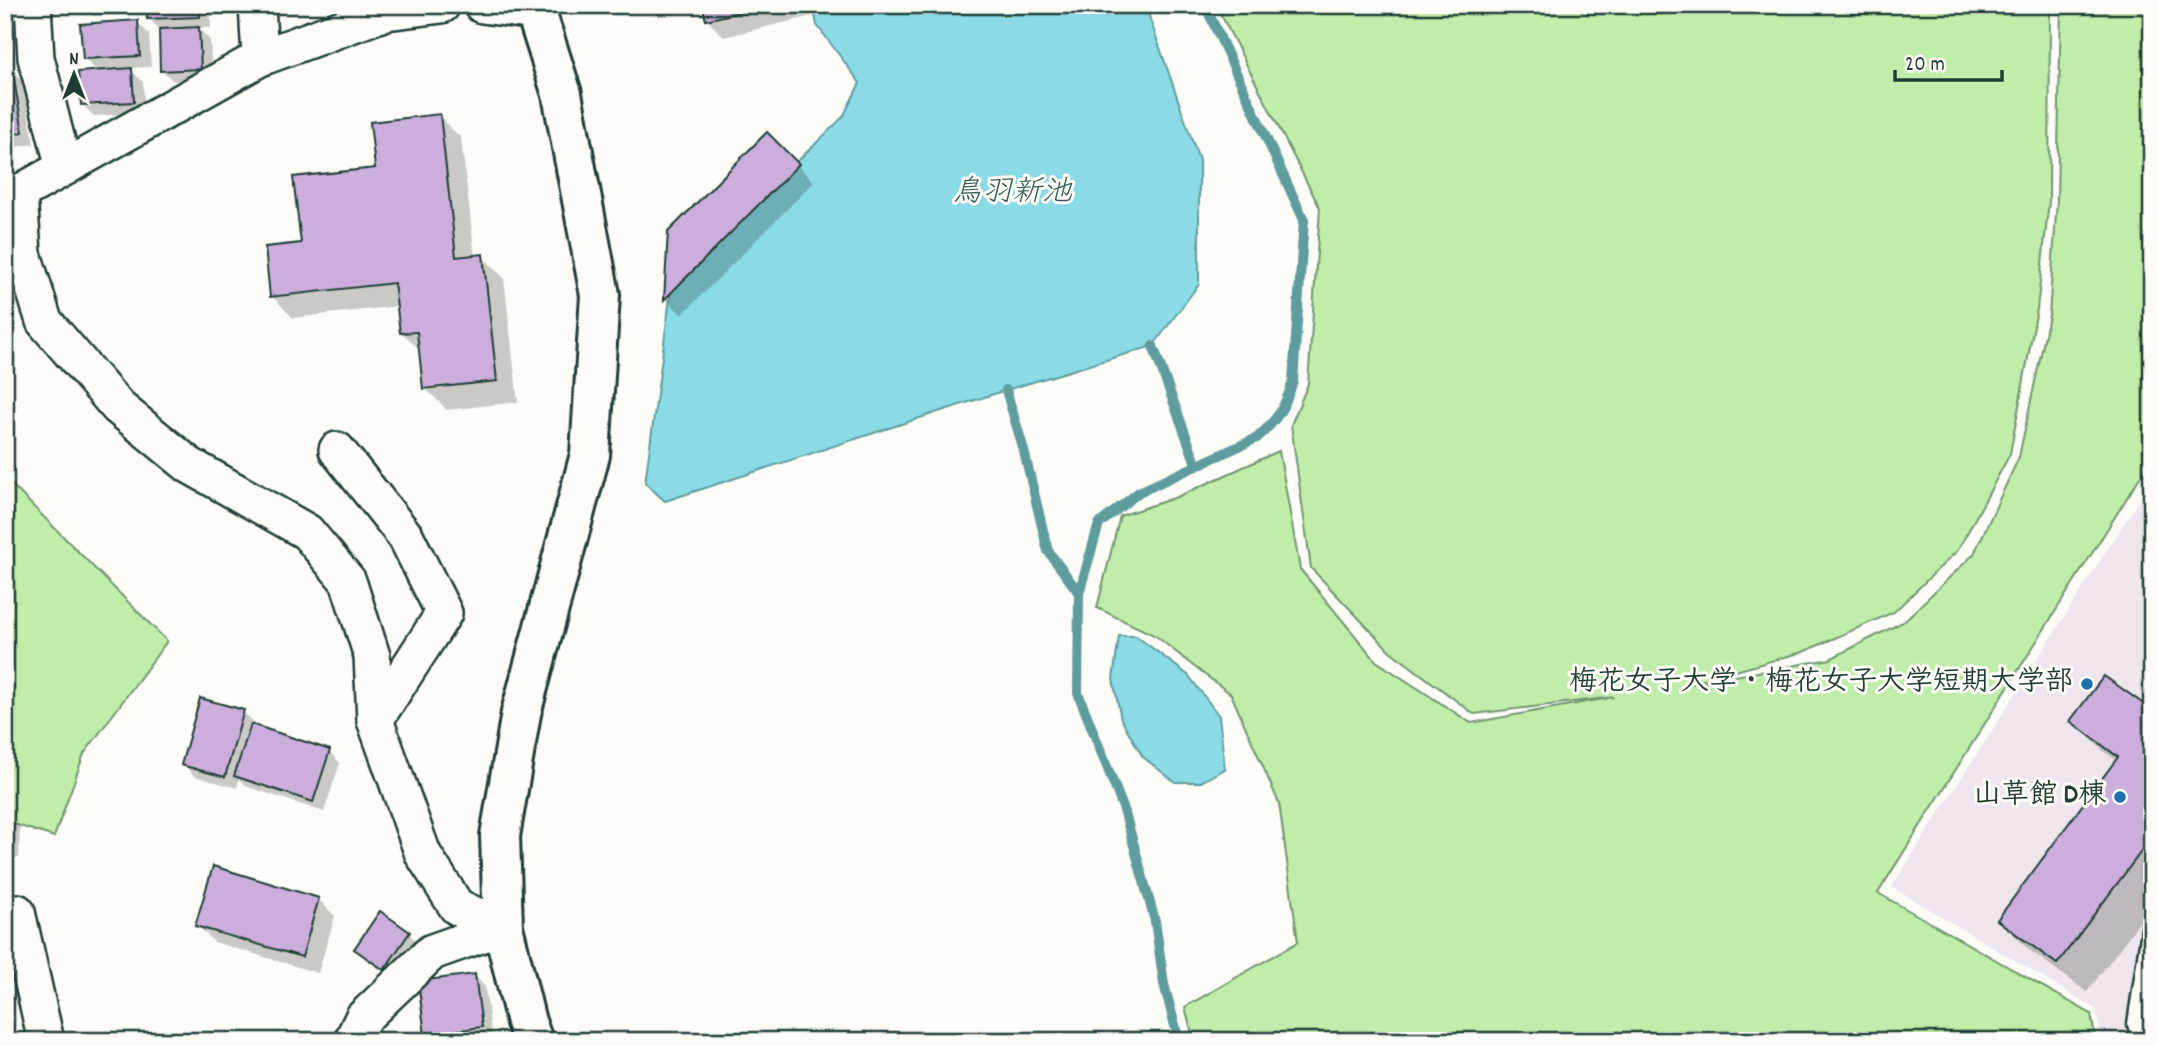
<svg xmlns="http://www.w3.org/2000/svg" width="2157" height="1046" font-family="Dekko,'Klee One',sans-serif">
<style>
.built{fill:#eee5ef}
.green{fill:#c1edaa;stroke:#70956f;stroke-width:2}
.water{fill:#8adbe5;stroke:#5f9c9e;stroke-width:2}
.shadow{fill:#0003}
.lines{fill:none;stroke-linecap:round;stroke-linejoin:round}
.stream{stroke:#5f9c9e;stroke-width:10}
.building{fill:#cbaedc;stroke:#1f3d34;stroke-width:2}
.lane-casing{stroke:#1f3d34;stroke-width:23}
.street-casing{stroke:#1f3d34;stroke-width:40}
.secondary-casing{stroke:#1f3d34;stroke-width:44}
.lane{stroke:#fdfcf7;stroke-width:18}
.street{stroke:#fdfcf7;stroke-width:35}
.secondary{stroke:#fdfcf7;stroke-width:38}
.poi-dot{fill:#1f6fb2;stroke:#fdfcf7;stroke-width:2.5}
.labels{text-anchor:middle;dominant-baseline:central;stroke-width:6;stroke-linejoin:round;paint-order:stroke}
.poi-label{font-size:28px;font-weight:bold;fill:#1f3d34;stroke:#fdfcf7;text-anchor:end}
.water-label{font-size:30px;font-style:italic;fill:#345d57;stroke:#fdfcf7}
</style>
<rect width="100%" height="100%" fill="#fdfcf7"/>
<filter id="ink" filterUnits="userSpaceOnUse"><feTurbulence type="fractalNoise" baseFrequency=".0143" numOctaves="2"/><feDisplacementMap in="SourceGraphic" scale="14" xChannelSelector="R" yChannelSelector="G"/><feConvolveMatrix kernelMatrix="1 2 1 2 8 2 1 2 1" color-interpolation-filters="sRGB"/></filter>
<g filter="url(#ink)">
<polygon class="built" points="2152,480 2152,1041 2102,1041 2096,1009 1892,887"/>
<g class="green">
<polygon points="1216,5 2050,5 2049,201 2037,309 2010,454 1958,550 1894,612 1803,652 1686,685 1830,659 1903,622 1974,554 2019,457 2049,316 2057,200 2061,5 2152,5 2152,458 1878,893 2091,1014 2096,1041 1194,1041 1185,1007 1298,942 1279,803 1231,694 1201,672 1156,636 1097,608 1120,516 1177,497 1279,451 1300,569 1376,661 1471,723 1614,697 1474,714 1390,651 1311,568 1291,425 1308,384 1320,208"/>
<polygon points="5,478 167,641 84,754 54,837 5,821"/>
</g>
<g class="water">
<polygon points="813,5 1145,5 1199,160 1199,284 1153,346 1006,390 665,501 645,483 672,283 843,117 860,83 817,25"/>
<polygon points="1119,636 1136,636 1188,675 1219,716 1225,769 1201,782 1175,782 1143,757 1121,719 1113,679"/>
</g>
<g class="shadow">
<polygon points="81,5 144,5 144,13 92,16"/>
<polygon points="148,5 210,5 211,28 198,28 210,40 212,80 173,81 162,70 160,30 148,18"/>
<polygon points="704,5 809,5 812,16 724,37 707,20"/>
<polygon points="137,22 149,34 151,67 129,68 143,82 145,113 94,116 83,105 98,72 85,59"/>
<polygon points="12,69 23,81 34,144 9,148 5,144 5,71"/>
<polygon points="439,116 461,138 475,257 482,256 504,278 518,402 447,410 425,388 421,351 402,333 399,306 293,318 272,296 303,245 377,169"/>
<polygon points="767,135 814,182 682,315 666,299 670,233"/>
<polygon points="243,712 255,723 254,727 329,751 340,763 324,812 248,787 239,779 237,788 194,776 183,764"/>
<polygon points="2152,712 2152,905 2087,992 2028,949 1999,920 2117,761 2102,750 2073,721"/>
<polygon points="5,816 9,816 20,828 19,858 5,858"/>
<polygon points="318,899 335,916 318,973 214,942 197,925"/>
<polygon points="380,914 409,934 421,945 396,980 367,961 356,949"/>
<polygon points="474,975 485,987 492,1038 474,1041 434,1041 427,1034"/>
</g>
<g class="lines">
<g class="stream">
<polyline points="1153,346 1197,466"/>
<polyline points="1006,390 1023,447 1048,551 1079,593"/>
<path d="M1179,1041L1164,984L1155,921L1124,810L1078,693L1079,593L1099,524L1139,492L1257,438C1278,419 1285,407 1293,381L1304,220L1205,5"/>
</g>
</g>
<g class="building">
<polygon points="146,5 200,5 200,17 147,19"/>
<polygon points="702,5 770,5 706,20"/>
<polygon points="138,20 140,56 83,59 80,24"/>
<polygon points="199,27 201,69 160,71 159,29"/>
<polygon points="12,68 23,132 5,136 5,69"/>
<polygon points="132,68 134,102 81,105 78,72"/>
<polygon points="440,114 456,257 483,254 497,381 423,389 417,332 400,333 394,283 270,297 265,247 301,243 293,177 375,168 370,122"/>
<polygon points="767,132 799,164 664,300 668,232"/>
<polygon points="2104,676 2152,710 2152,837 2057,964 1997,920 2118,757 2070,721"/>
<polygon points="200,698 244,710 225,777 181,765"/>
<polygon points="251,724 330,750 313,802 234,776"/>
<polygon points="5,814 9,814 8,847 5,847"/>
<polygon points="213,866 319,898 302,957 195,926"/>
<polygon points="380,911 410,932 384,970 354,949"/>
<polygon points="475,974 482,1027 425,1035 418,981"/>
</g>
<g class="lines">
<defs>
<polyline id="lane" points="2143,1041 2137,1024 2152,923"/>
<g id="street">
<polyline points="33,5 36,58 64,168"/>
<polyline points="257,5 260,58"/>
<polyline points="442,5 386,12 260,58 19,193 23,254 44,321 118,407 189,465 307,532 348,581 372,656 375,720 423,854 457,907 503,927"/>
<polyline points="482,5 536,12"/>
<polyline points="337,450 406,537 444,613 375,720"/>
<polyline points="17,912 46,1041"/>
<polyline points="352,1041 363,1018 432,952 503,927"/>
</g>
<polyline id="secondary" points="533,1041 526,1022 503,927 500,836 521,713 590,455 600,295 562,94 536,12 537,5"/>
</defs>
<use href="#lane" class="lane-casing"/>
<use href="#street" class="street-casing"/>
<use href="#secondary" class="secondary-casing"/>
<use href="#lane" class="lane"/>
<use href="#street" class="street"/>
<use href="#secondary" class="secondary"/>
</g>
</g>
<g class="poi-dot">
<circle cx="2087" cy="684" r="7"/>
<circle cx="2120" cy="797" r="7"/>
</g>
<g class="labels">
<g class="poi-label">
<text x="2073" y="684">梅花女子大学・梅花女子大学短期大学部</text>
<text x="2106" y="797">山草館 D棟</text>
</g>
<g class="water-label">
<text x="1012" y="194">鳥羽新池</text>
</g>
</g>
<rect width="2157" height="1046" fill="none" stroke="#fdfcf7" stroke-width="28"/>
<rect x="14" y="14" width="2129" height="1018" fill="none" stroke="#1f3d34" stroke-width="2.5" filter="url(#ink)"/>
<g transform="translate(74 74)" stroke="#fdfcf7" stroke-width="5" paint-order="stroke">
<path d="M0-5L12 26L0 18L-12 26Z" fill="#1f3d34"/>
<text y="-10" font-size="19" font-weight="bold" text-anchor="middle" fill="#1f3d34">N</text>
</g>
<path d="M1895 70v10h107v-10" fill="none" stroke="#1f3d34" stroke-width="3.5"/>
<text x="1905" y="70" font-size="21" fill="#1f3d34" stroke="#fdfcf7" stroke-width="5" paint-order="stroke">20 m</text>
</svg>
